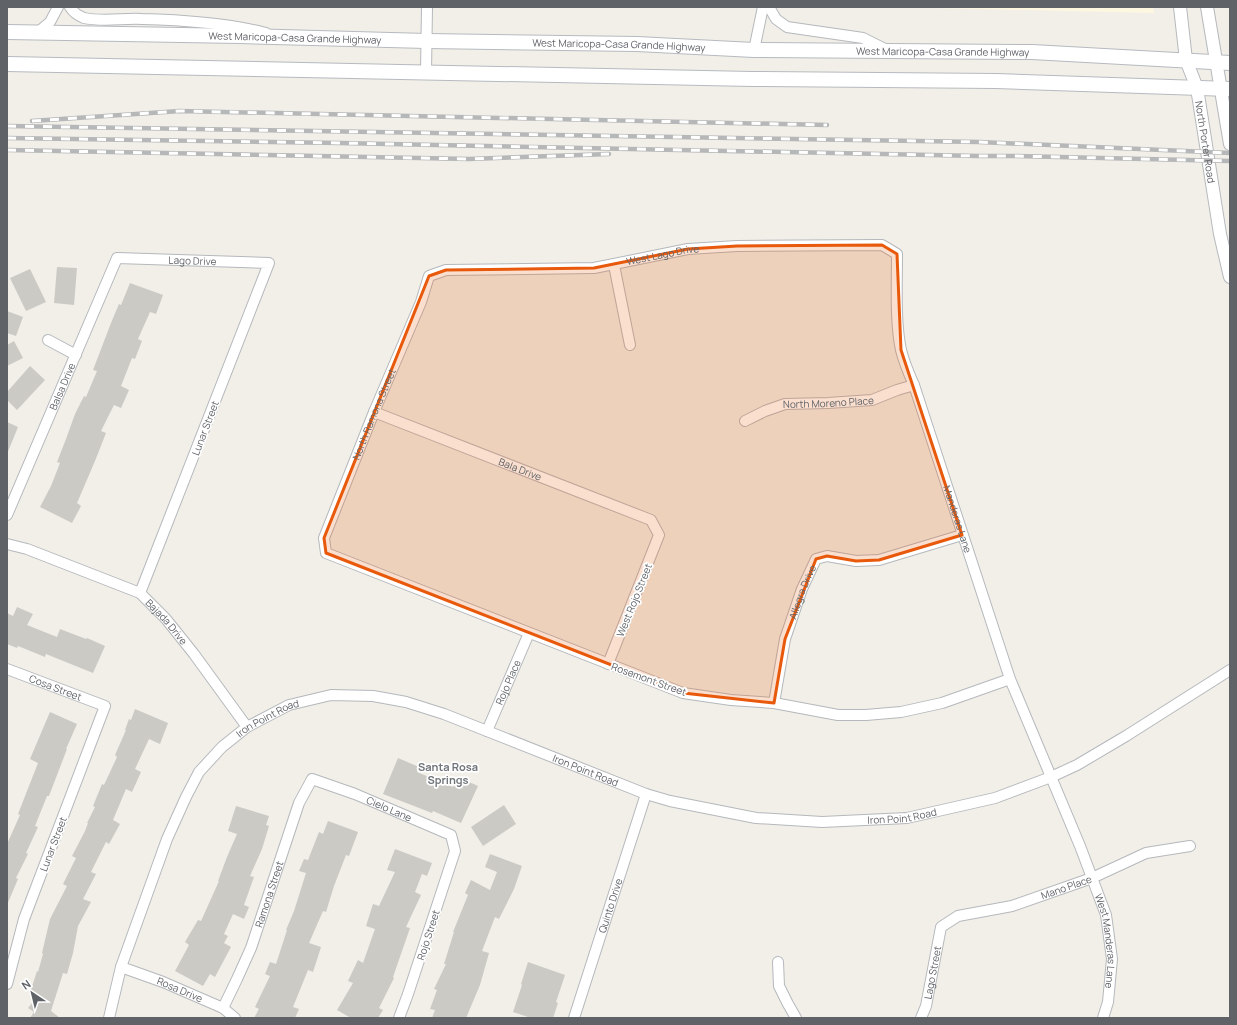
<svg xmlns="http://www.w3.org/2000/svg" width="1237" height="1025" font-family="Manrope,sans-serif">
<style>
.commercial{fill:#fef7e0}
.building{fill:#cccac5}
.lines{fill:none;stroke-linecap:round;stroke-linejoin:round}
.minor-casing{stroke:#b5b8bc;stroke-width:12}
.tertiary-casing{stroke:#b5b8bc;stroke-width:14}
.secondary-casing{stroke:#b6babf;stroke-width:16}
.minor{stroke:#fff;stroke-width:10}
.tertiary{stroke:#fff;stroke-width:12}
.secondary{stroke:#fff;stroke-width:14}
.rail-casing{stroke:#b6b7b8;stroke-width:4.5}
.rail{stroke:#fff;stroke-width:3;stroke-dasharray:9;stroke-linecap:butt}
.marked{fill:#e8590c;fill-opacity:0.2;stroke:#e8590c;stroke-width:3;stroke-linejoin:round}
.labels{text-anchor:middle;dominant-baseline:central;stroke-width:3.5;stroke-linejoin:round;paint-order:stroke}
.street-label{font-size:10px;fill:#5f6368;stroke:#fff}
.neighbourhood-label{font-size:11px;font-weight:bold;fill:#70757a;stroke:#fff}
</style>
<rect width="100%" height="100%" fill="#f1efe8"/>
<polygon class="commercial" points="891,7 1153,7 1154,13"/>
<g class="building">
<polygon points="57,267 77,268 74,305 54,303"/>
<polygon points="30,269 46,302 26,311 10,278"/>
<polygon points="130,283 163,295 156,314 150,312 138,339 142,341 135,359 132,358 121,386 129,390 121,408 114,405 101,431 106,433 95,461 77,503 81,506 72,523 40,507 51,486 60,463 57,462 66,439 75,414 84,396 86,397 97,371 93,370 111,323 119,304 121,305"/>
<polygon points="7,311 23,317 16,336 7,333"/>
<polygon points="14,341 23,358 7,366 7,345"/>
<polygon points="30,366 45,380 17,410 7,400 7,392"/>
<polygon points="7,422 18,427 7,454"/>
<polygon points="17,607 33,614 27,625 57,637 60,629 86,639 87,638 105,646 93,673 46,654 45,657 18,646 17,648 7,644 7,613 13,616"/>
<polygon points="135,709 168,723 160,744 149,739 135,769 141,772 132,792 126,789 113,820 120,824 109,844 106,842 91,872 96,874 83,899 91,902 78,926 73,953 67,974 63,973 51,1011 60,1018 30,1018 34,1012 28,1008 38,996 30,993 37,971 38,972 43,954 42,953 50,919 67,886 63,884 76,858 72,856 85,831 88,823 87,823 95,807 93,806 102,784 104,785 117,757 115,755 126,730 125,730 129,719 131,720"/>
<polygon points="50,712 77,724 66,749 67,749 49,796 47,796 35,826 38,827 26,853 28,854 16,878 18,879 7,905 7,844 20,815 18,814 38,763 30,759"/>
<polygon points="398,758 419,767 417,772 453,787 458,777 478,786 461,823 433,811 432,813 383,794"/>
<polygon points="504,805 516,824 483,846 471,827"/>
<polygon points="236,806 269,816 266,825 269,826 262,849 250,876 254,877 244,905 249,907 244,919 233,914 224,934 228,936 224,943 231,947 215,977 210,974 203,986 175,971 189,945 185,942 198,920 201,921 219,881 218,881 227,857 237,834 228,831"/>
<polygon points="328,821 358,832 349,856 346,855 334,886 326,912 323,911 309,943 321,947 313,972 308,970 293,1007 299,1009 295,1018 254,1018 259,1009 255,1007 270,976 265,974 270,962 276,964 287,930 286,930 294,911 306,873 299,871 304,859 308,860 319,832 323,834"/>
<polygon points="395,849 432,863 427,876 422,874 415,892 421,895 406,927 410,928 393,977 394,978 379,1008 383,1010 378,1018 351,1018 337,1010 353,983 348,981 358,960 363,963 375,929 366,926 373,904 379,906 395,872 387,870"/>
<polygon points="490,854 522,866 514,889 499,919 495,917 482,951 489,953 480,985 466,1018 432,1018 435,1010 430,1009 437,990 434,989 446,964 444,964 454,932 453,932 468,895 465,893 471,880 490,890 497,872 485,867"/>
<polygon points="528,962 565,975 556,1002 558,1003 553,1018 531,1018 513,1012 522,985 521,984"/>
</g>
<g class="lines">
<defs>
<g id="minor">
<path d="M70,7C73,12 79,16 84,18C102,22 124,18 142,19C183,20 227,23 266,33"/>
<polyline points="769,7 776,19 787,27 863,38 887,50"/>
<polyline points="37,33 50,22 58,7"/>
<polyline points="754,50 763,7"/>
<polyline points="426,72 427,7"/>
<polyline points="614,265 630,345"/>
<polyline points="48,340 76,355"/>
<path id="s1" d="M374,412L651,520L659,535L608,664"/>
<path id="s2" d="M745,421L765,411L785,404L828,403L872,400L897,390L914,385"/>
<path id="s3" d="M7,515L117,258L269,263L140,593"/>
<path id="s4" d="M7,544L27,549L140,593L166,619L194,654L247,727"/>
<path id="s5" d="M7,669L105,706L24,919L7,984"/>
<path id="s6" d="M1010,679L942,703L901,712L866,715H838L774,703L731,700L683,693L326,553L324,538L374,412L421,302L429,276L446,270L594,268L688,249L737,246L882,245L897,254C897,284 895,322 901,350C904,362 909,374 914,385L1010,679L1080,846L1106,915L1112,959L1108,1002L1103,1018"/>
<path id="s7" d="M774,703L785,639L802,589L816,559L827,556L856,561L879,560L962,535"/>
<path id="s8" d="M487,731L529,633"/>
<polyline points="778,962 779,986 788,1004 796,1018"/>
<path id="s9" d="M121,967L163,982L223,1008L235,1018"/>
<path id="s10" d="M223,1008L237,979L251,948L299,803L312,779L355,794L451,835L455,851L408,994L399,1018"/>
<path id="s11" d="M109,1018L121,967L167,839L186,797L199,772L222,747L247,727L289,705L331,695L373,696L406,702L444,714L487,731L646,794L670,801L756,818L822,822L907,818L995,798L1051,777L1077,765L1126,736L1230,670"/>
<path id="s12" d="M574,1018L646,794"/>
<path id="s13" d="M921,1018L926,1006L941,927L958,916L1012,906L1092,878L1146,853L1190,846"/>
</g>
<g id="tertiary">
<path id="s14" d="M1180,7L1186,60L1197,88L1220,234L1230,277"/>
<polyline points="1207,7 1230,144"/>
</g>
<g id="secondary">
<path id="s15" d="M7,32L240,36L427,41L637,44L754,50L1032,52L1230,63"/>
<polyline points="7,64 752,79 996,81 1230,89"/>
</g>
</defs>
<use href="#minor" class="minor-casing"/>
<use href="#tertiary" class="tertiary-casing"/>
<use href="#secondary" class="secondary-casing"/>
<use href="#minor" class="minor"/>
<use href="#tertiary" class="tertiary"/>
<use href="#secondary" class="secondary"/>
<defs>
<g id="rail">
<polyline points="32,121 180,111 827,125"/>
<polyline points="7,126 979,142 1230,153"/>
<polyline points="7,138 340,143 979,156 1016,156 1230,161"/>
<polyline points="7,150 469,159 609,154"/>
</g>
</defs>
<use href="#rail" class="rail-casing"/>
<use href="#rail" class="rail"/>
</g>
<path class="marked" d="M882,245L897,254L901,350L962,535L879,560L856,561L827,556L816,559L785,639L774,703L683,693L326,553L324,538L429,276L446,270L594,268L688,249L737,246Z"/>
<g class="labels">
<g class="street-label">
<text stroke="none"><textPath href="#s15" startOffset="288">West Maricopa-Casa Grande Highway</textPath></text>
<text stroke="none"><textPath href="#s15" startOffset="612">West Maricopa-Casa Grande Highway</textPath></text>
<text stroke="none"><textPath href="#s15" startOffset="936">West Maricopa-Casa Grande Highway</textPath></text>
<text stroke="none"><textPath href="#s14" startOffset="138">North Porter Road</textPath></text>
<text stroke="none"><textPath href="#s6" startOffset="1251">West Lago Drive</textPath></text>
<text stroke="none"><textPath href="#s3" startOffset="355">Lago Drive</textPath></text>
<text stroke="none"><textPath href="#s3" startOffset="140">Balsa Drive</textPath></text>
<text stroke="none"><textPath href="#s2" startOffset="87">North Moreno Place</textPath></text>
<text stroke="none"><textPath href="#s6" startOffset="866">North Ramona Street</textPath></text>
<text transform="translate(205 428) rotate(-69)">Lunar Street</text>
<text stroke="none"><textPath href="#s1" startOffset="157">Bala Drive</textPath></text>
<text stroke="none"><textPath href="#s6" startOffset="1763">Manderas Lane</textPath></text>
<text stroke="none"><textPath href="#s7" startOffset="115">Allegra Drive</textPath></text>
<text transform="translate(634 600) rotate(-68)">West Rojo Street</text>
<text stroke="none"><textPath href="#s4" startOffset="181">Bajada Drive</textPath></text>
<text transform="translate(649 679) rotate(20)">Rosemont Street</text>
<text stroke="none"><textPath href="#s8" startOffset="53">Rojo Place</textPath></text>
<text stroke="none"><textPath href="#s5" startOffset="52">Cosa Street</textPath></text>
<text stroke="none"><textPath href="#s11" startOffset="351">Iron Point Road</textPath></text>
<text stroke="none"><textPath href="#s11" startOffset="687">Iron Point Road</textPath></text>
<text stroke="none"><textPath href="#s10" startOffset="329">Cielo Lane</textPath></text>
<text stroke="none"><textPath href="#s11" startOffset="1011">Iron Point Road</textPath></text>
<text transform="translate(53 844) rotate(-69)">Lunar Street</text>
<text stroke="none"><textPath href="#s13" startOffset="226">Mano Place</textPath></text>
<text stroke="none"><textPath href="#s10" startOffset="123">Ramona Street</textPath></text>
<text stroke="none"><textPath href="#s12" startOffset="118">Quinto Drive</textPath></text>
<text transform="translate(428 935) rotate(-72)">Rojo Street</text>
<text stroke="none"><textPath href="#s6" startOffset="2212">West Manderas Lane</textPath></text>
<text stroke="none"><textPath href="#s13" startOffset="47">Lago Street</textPath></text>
<text stroke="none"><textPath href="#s9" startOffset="63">Rosa Drive</textPath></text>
</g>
<g class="neighbourhood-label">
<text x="448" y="766">Santa Rosa<tspan x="448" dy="13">Springs</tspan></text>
</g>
</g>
<rect width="1237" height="1025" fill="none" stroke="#5f6368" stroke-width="16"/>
<g transform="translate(32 993) rotate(325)" stroke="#ffffff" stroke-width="3" paint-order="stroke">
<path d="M0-3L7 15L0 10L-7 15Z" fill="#5f6368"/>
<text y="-6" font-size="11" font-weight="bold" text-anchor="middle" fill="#5f6368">N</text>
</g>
</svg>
